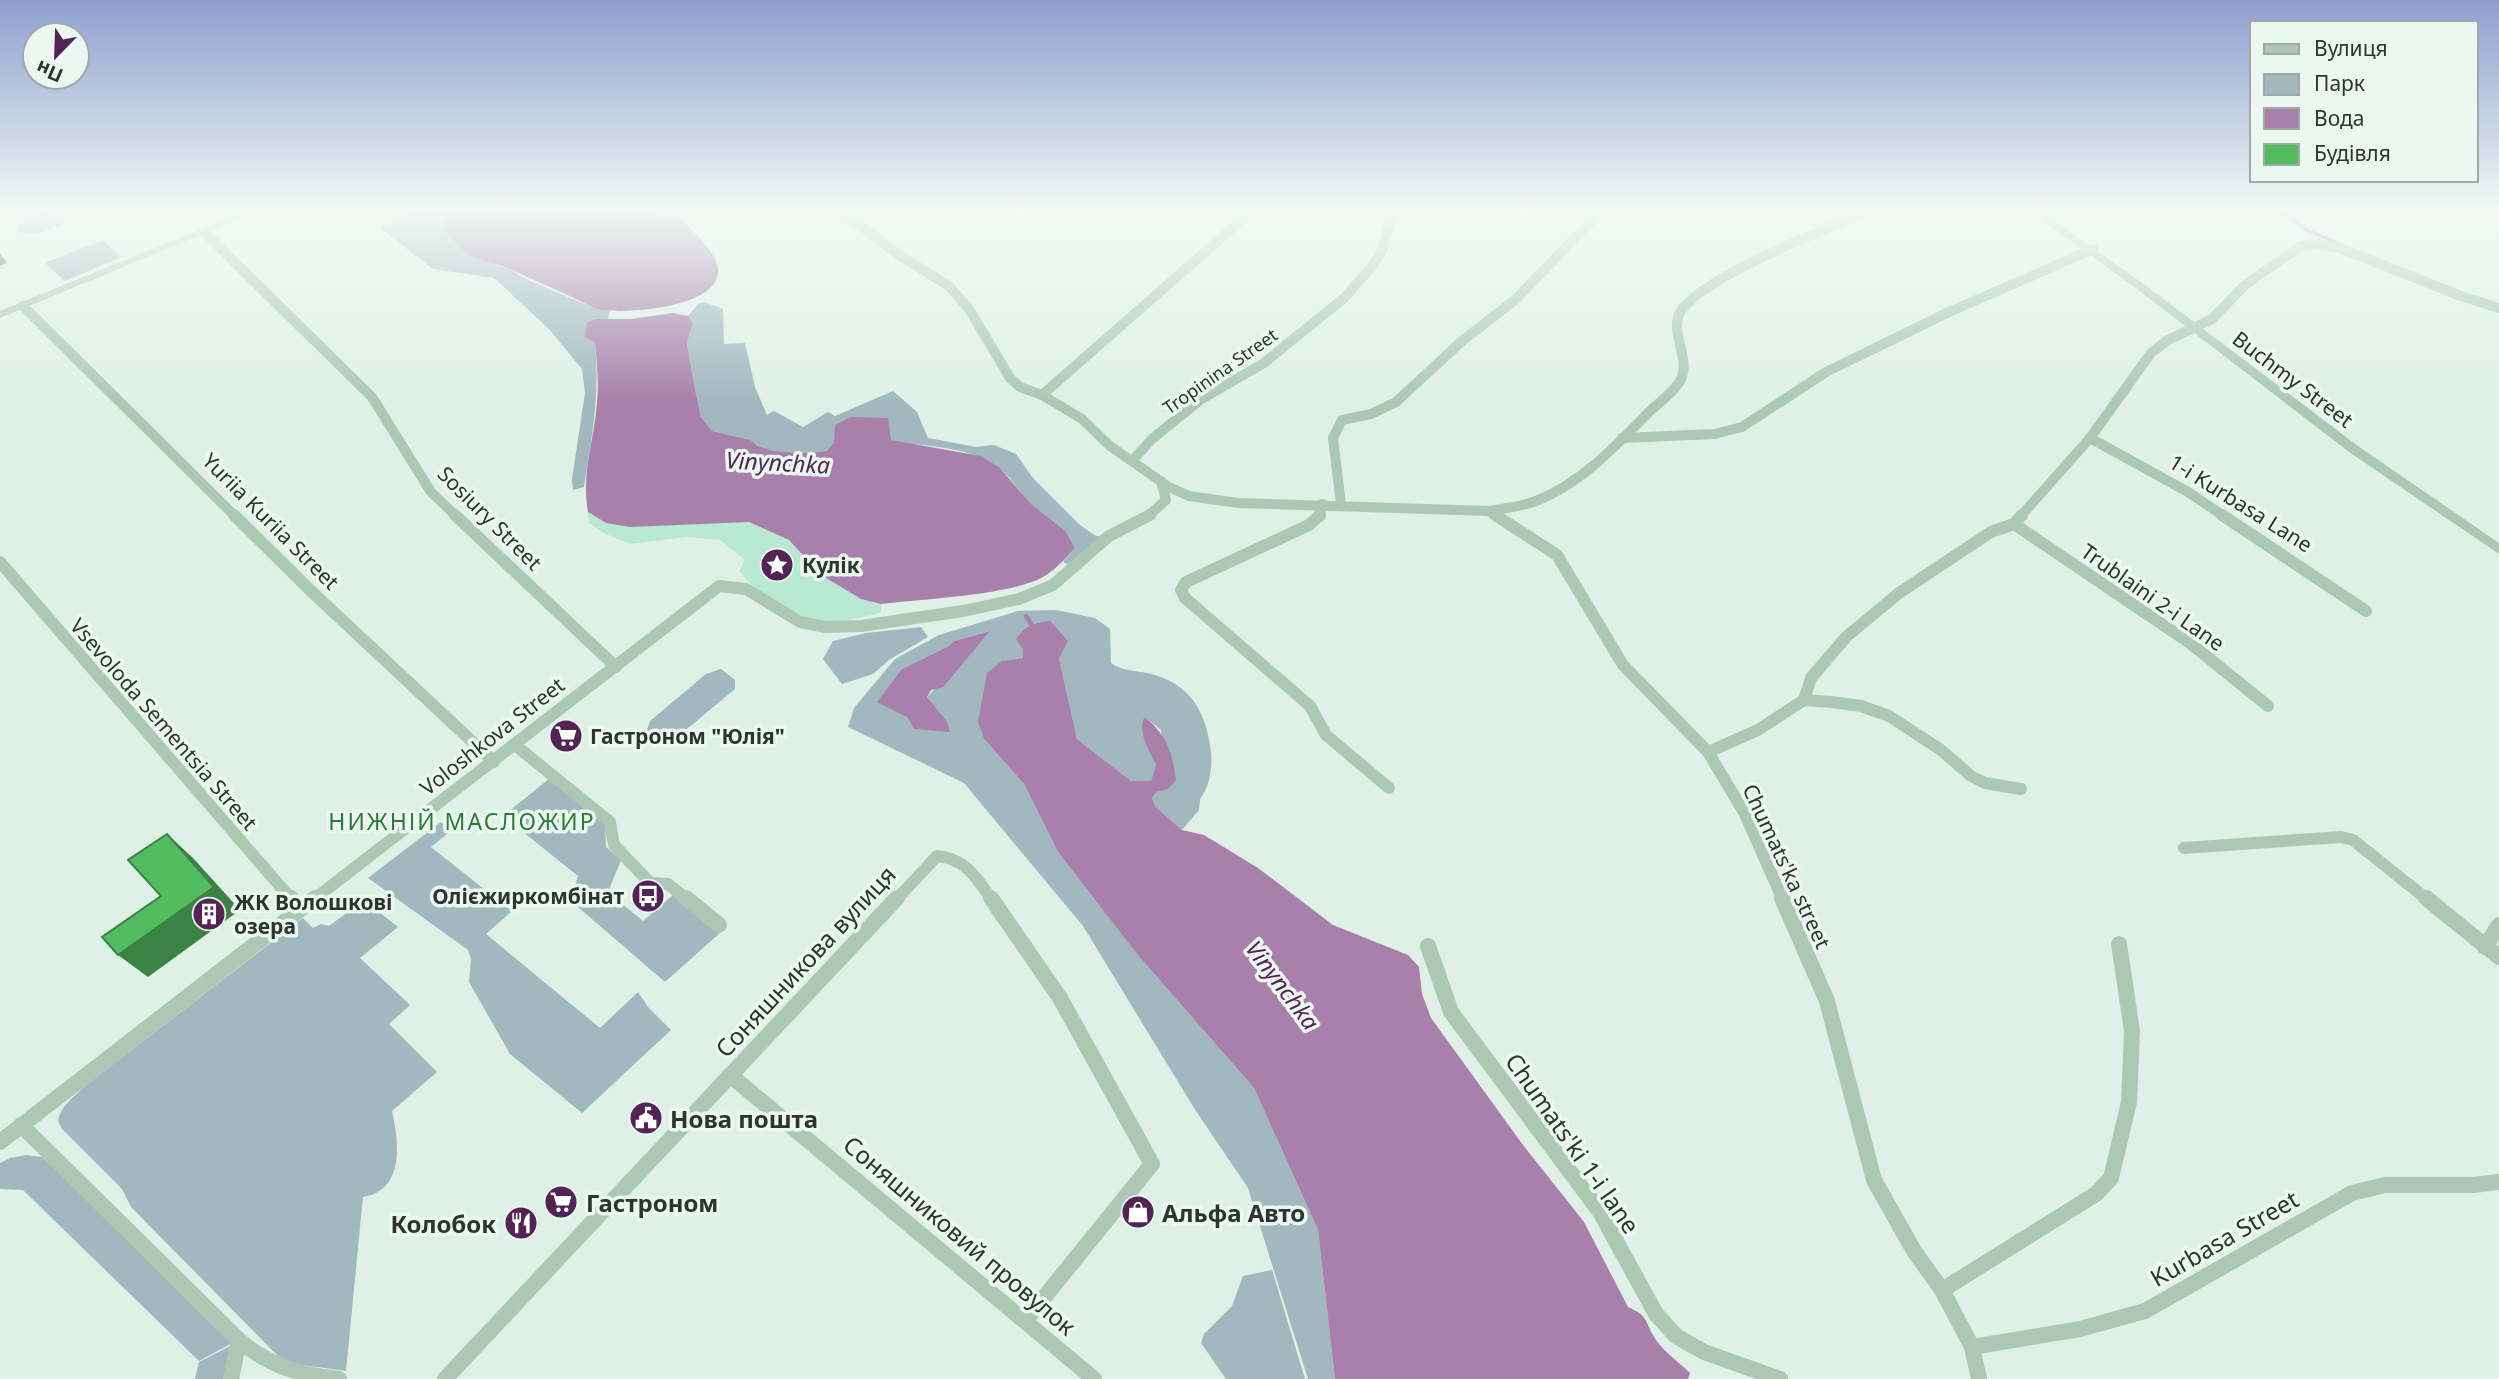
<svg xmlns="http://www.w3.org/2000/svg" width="2499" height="1379" font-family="'Noto Sans',sans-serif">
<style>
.green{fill:#a0b8be;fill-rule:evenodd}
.sand{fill:#b9e9d3}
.water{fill:#a880ab}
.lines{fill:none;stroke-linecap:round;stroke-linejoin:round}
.stream-far1{stroke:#a880ab;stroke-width:3.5}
.stream{stroke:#a880ab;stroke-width:4.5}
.minor-far2{stroke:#acc8b5;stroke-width:10}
.minor-far1{stroke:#acc8b5;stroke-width:12}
.minor{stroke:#acc8b5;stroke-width:16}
.tertiary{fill:#acc8b5;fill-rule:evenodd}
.shaded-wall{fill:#3a8343}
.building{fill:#53bb60;stroke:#3a8343;stroke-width:2}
.labels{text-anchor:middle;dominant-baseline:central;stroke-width:7;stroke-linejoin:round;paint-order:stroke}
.far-street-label{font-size:18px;fill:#2a362d;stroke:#ebf8f1}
.street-label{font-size:21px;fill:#2a362d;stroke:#ebf8f1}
.poi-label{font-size:21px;font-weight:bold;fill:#2a362d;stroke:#ebf8f1;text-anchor:start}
.water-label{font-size:23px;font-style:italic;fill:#522354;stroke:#ebf8f1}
.neighbourhood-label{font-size:23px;letter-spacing:2px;fill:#2a7e34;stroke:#ebf8f1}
.near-street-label{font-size:24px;fill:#2a362d;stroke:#ebf8f1}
.near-poi-label{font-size:24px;font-weight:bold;fill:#2a362d;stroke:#ebf8f1;text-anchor:start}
</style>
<rect width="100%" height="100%" fill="#dff1e6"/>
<g class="green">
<polygon points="49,210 67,223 37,234 18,232 17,228 24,221"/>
<path d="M415,210H453L444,220L475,258L510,269L526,279L591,307L610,311L608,319H595L586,337L595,343C600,396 592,435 584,487L573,490L572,479L585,393L582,369L549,329L494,278L433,269L380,228Z"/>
<polygon points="103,240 121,257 65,281 45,263"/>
<path d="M704,302L723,309L724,344L745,343L755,387L767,415L774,411L803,427L828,412L835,416L893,391L917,412L928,438L976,447L994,445L1016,454L1033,478L1080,525L1096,536L1108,537L1075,568L1063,562L1075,548C1062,527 1046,520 1030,503C1019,491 1010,476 997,466C966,442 875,441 834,442L827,451L801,453L774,451L758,446L751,440L712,431L701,417L695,389L687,343L693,323L688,316L698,304Z"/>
<path d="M1056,610L1095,618L1110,629L1111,663C1125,673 1143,670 1158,676C1194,688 1207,717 1211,752C1213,766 1209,789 1200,799L1199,810L1182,830L1156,807L1152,798L1156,791L1168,789L1161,730L1145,717L1142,732L1156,764L1151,781H1131L1077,739L1059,658L1023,649L1024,658L1002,661L984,698L979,722L984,739L1024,784L1058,852L1136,953L1254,1088L1318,1230L1335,1379H1308L1248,1188L1194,1108L1083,926L964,783L848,727L854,708L895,659L939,635L1018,611ZM989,631L927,697L947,721L914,729L907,717L902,669L949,646L954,641Z"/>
<polygon points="921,627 928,637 889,660 873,674 842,684 823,659 833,641 866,633"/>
<polygon points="721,669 735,680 735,689 682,733 666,740 647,730 650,721 706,674"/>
<polygon points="549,779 605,824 606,847 621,860 608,892 643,921 673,895 721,932 665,982 571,901 578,876 503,816"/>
<polygon points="441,822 452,830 431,847 512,911 486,934 600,1028 638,992 648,1007 671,1030 582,1113 510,1054 469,982 471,959 468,950 368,878"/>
<path d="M364,900L398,927L360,958L410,1005L389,1024L437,1072L392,1111C399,1142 405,1190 363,1197L346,1371L295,1364L278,1356L131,1207L122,1189L62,1129L58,1121C61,1105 74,1097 85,1086L303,918L313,928L321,924L329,926Z"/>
<polygon points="26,1155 42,1157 236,1341 199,1361 23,1190 0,1189 0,1163 10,1158"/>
<polygon points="1272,1270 1305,1379 1226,1379 1201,1343 1204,1334 1232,1306 1243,1276"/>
<polygon points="238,1342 230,1379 195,1379 199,1362"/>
</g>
<path class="sand" d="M588,512L606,523L749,522L789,540L821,575L861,599L881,604V613C861,617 836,625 816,622C787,617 757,593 739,571L745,560L720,540L687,537L630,544L606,534L589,523Z"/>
<g class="water">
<path d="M453,210H635L637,213L681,218C692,232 716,251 718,269C722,308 623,315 598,309C590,307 585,303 578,300C556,289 533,280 510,269C498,263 482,263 470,255C461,249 451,238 444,229V220Z"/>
<path d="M673,313L688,316L693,323L687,343L695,389L701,417L712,431L751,440L758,446L774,451L801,453L827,451L834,442L835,425L851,417L888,418L891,440L981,456L999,467L1031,504L1065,531L1075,548C1065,559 1055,570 1043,577C1011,595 921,599 881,604L861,599L821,575L789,540L749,522L630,527L606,523L588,512C581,473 594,441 597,403C599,383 597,363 595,343L585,337L587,323L595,319H631Z"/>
<path d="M1050,621L1068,641L1059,658L1077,739L1131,781H1151L1156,764C1149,752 1136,729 1145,717C1167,736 1172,751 1176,780L1168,789L1156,792L1152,798L1156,807L1182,830L1204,835L1258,868L1333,925L1408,955L1419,967L1422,994L1431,1018L1523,1145L1584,1222L1628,1307C1648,1316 1644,1319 1653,1335C1660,1349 1679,1362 1690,1373L1688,1379H1335L1318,1230L1254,1088L1136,953L1058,852L1024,784L984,739L978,722L987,673L1002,661L1023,658V649L1016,639C1026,625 1034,623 1050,621Z"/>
<polygon points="990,631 943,687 931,690 927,697 947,721 950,732 914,729 907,717 877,702 902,669 949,646 954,641"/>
</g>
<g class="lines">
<polyline class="stream-far1" points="2280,210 2305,229 2336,243"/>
<polyline class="stream" points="1026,616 1033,627"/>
<g class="minor-far2">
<polyline points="823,210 860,225 899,255 949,286 969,309 1010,378 1020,387 1042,395 1082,419 1110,446 1169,487 1189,496 1238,503 1489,511 1498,517"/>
<polyline points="205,233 372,397 431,492 457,517"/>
<polyline points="23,306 236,517"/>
<polyline points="1042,395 1253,210"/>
<polyline points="1622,438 1715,434 1742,427 1826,372 1947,313 2093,249"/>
<polyline points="2090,438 2188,492 2225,517"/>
<polyline points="1132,461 1152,439 1200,400 1264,363 1344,298 1371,268 1382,251 1389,224 1399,210"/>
<polyline points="1341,504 1333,438 1342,420 1371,414 1396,402 1462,341 1515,300 1602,210"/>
<path d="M1489,511C1504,508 1521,507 1536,501C1580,484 1616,446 1648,413C1658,403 1676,391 1681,379C1691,357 1668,331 1681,311C1704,276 1831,226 1873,210"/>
<polyline points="1147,517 1166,500 1161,481"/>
<polyline points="1320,517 1322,504"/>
<polyline points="2020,517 2090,438 2151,353 2168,340 2212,319 2245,285 2301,246 2319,244 2340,248 2461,296 2499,308"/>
</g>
<g class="minor-far1">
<polyline points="234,515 311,591 494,762"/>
<polyline points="455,515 616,667"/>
<polyline points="1320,515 1309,525 1186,582 1181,590 1185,598 1310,706 1326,735 1389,788"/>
<polyline points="1495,515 1557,555 1623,665 1708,752 1745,814 1783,900"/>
<polyline points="2222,515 2366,611"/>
<polyline points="2014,524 2190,643 2268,706"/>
<polyline points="0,562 292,900"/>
<polyline points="1804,700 1811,678 1846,637 1899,593 1991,532 2014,524 2022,515"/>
<polyline points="515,745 610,822 614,845 650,883 668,884 688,900"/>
<polyline points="1708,752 1758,730 1804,700 1831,702 1861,706 1889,716 1941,750 1971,776 1985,783 2021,789"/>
<polyline points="2184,848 2341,837 2353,840 2428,900"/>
<polyline points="313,900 719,586 746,589 800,622 825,627 861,626 963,611 1019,599 1053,585 1109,536 1150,515"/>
<path d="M896,900L937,856C965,858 977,878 992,900"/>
</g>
<g class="minor">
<polyline points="291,898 300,909"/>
<polyline points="686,898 719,925"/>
<polyline points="991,898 1060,998 1152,1164 1025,1321"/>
<polyline points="1782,898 1827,1001 1874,1180 1914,1251 1942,1290 1972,1347 1979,1379"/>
<polyline points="2426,898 2499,957"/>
<polyline points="1428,946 1451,1012 1600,1212 1656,1314 1676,1336 1704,1352 1780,1379"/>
<polyline points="2485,947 2499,925"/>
<polyline points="730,1075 1094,1379"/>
<polyline points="21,1125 239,1340 231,1379"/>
<polyline points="0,1142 315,898"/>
<polyline points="1942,1290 2096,1194 2111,1178 2129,1102 2132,1031 2119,944"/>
<path d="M239,1340C269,1366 300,1375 339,1379"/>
<polyline points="1972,1347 2080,1329 2145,1311 2352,1193 2385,1185 2474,1185 2499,1182"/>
<polyline points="445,1379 897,898"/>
</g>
<g class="tertiary">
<polygon points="248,210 261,210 0,318 0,311"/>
<polygon points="2028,210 2039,210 2141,282 2358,446 2499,543 2499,554 2349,452 2133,286"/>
</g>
</g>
<g class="shaded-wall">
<polygon points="0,254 7,263 0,266"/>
<polygon points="167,834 193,858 240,910 148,977 118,955 214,887"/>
</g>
<polygon class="building" points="167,834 214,887 118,955 102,937 161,896 128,860"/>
<linearGradient id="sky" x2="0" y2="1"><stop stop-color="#8e9fd0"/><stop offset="0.52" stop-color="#f1f9f4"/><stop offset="1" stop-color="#f1f9f4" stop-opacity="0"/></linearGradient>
<rect width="2499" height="403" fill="url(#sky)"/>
<defs>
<symbol id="sight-disc" viewBox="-11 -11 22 22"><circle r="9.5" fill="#522354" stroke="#ebf8f1"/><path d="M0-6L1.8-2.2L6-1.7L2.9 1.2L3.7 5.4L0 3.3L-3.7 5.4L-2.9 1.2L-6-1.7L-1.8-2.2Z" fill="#fff"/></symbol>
<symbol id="supermarket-disc" viewBox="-11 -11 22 22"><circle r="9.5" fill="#522354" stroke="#ebf8f1"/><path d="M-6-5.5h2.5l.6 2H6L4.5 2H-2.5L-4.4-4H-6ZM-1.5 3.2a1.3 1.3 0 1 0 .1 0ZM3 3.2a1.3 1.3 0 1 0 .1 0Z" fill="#fff"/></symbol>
<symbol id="bus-disc" viewBox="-11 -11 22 22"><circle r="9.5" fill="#522354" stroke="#ebf8f1"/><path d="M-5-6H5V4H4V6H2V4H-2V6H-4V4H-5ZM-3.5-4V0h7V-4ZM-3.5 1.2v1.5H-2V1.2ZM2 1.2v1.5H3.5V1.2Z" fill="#fff"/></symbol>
<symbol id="building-disc" viewBox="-11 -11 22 22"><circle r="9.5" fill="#522354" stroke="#ebf8f1"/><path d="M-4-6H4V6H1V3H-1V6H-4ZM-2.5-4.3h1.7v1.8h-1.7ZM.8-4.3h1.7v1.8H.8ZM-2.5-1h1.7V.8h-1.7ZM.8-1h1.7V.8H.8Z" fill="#fff"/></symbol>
<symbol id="civic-disc" viewBox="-11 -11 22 22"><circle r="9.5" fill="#522354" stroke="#ebf8f1"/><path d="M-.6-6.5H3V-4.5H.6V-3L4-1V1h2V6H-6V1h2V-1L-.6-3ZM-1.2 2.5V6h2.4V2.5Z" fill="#fff"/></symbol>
<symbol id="shop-disc" viewBox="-11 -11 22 22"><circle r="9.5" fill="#522354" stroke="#ebf8f1"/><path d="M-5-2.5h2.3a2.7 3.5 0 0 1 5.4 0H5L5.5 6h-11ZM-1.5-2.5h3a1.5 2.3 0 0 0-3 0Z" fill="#fff"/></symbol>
<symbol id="restaurant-disc" viewBox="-11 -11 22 22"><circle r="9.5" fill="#522354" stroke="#ebf8f1"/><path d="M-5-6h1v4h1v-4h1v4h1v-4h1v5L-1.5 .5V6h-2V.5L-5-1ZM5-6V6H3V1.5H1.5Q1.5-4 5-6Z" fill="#fff"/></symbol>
</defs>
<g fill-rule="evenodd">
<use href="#sight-disc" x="758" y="546" width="38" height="38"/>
<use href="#supermarket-disc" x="547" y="717" width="38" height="38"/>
<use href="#bus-disc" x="629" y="877" width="38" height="38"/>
<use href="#building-disc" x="190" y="895" width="38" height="38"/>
<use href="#civic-disc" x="627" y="1099" width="38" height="38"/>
<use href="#supermarket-disc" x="542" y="1183" width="38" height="38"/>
<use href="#shop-disc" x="1119" y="1193" width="38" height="38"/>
<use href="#restaurant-disc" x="502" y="1204" width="38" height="38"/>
</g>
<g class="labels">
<g class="far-street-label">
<text transform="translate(1220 371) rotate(-35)">Tropinina Street</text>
</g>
<g class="street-label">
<text transform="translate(2293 379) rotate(37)">Buchmy Street</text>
<text transform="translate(2241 503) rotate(32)">1-i Kurbasa Lane</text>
<text transform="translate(490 518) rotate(45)">Sosiury Street</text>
<text transform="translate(271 521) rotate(45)">Yuriia Kuriia Street</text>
<text transform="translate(2153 597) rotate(35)">Trublaini 2-i Lane</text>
<text transform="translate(164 724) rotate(49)">Vsevoloda Sementsia Street</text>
<text transform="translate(492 736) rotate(-38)">Voloshkova Street</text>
<text transform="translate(1787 866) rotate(65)">Chumats'ka street</text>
</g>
<g class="poi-label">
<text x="802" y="565">Кулік</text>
<text x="590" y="736">Гастроном "Юлія"</text>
<text x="624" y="896" text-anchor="end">Олієжиркомбінат</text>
<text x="234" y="902">ЖК Волошкові<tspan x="234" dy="24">озера</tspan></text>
</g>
<g class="water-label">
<text transform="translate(778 462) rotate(3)">Vinynchka</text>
<text transform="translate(1283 985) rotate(53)">Vinynchka</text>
</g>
<g class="neighbourhood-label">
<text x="462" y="821">НИЖНІЙ МАСЛОЖИР</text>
</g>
<g class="near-street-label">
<text transform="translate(805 961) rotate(-47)">Соняшникова вулиця</text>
<text transform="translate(1573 1143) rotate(55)">Chumats'ki 1-i lane</text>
<text transform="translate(960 1235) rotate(40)">Соняшниковий провулок</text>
<text transform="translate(2224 1238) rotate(-30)">Kurbasa Street</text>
</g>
<g class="near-poi-label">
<text x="670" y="1118">Нова пошта</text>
<text x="586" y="1202">Гастроном</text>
<text x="1162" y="1212">Альфа Авто</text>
<text x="496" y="1223" text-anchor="end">Колобок</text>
</g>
</g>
<rect x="2250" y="21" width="228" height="161" fill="#ebf8f1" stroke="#9eaaa3" stroke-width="2"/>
<rect x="2264" y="44" width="35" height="10" fill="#acc8b5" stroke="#9eaaa3" stroke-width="2"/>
<text x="2314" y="56" font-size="21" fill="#2a362d">Вулиця</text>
<rect x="2264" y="74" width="35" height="21" fill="#a0b8be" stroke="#9eaaa3" stroke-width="2"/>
<text x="2314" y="91" font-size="21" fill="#2a362d">Парк</text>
<rect x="2264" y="108" width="35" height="21" fill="#a880ab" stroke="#9eaaa3" stroke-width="2"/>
<text x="2314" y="126" font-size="21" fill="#2a362d">Вода</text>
<rect x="2264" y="144" width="35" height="21" fill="#53bb60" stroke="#9eaaa3" stroke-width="2"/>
<text x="2314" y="161" font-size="21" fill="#2a362d">Будівля</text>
<g transform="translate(56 56) rotate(203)"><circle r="33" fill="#ebf8f1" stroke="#9eaaa3" stroke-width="2"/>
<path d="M0-5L12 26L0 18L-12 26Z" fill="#522354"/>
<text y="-10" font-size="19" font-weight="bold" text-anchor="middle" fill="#2a362d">Пн</text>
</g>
</svg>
